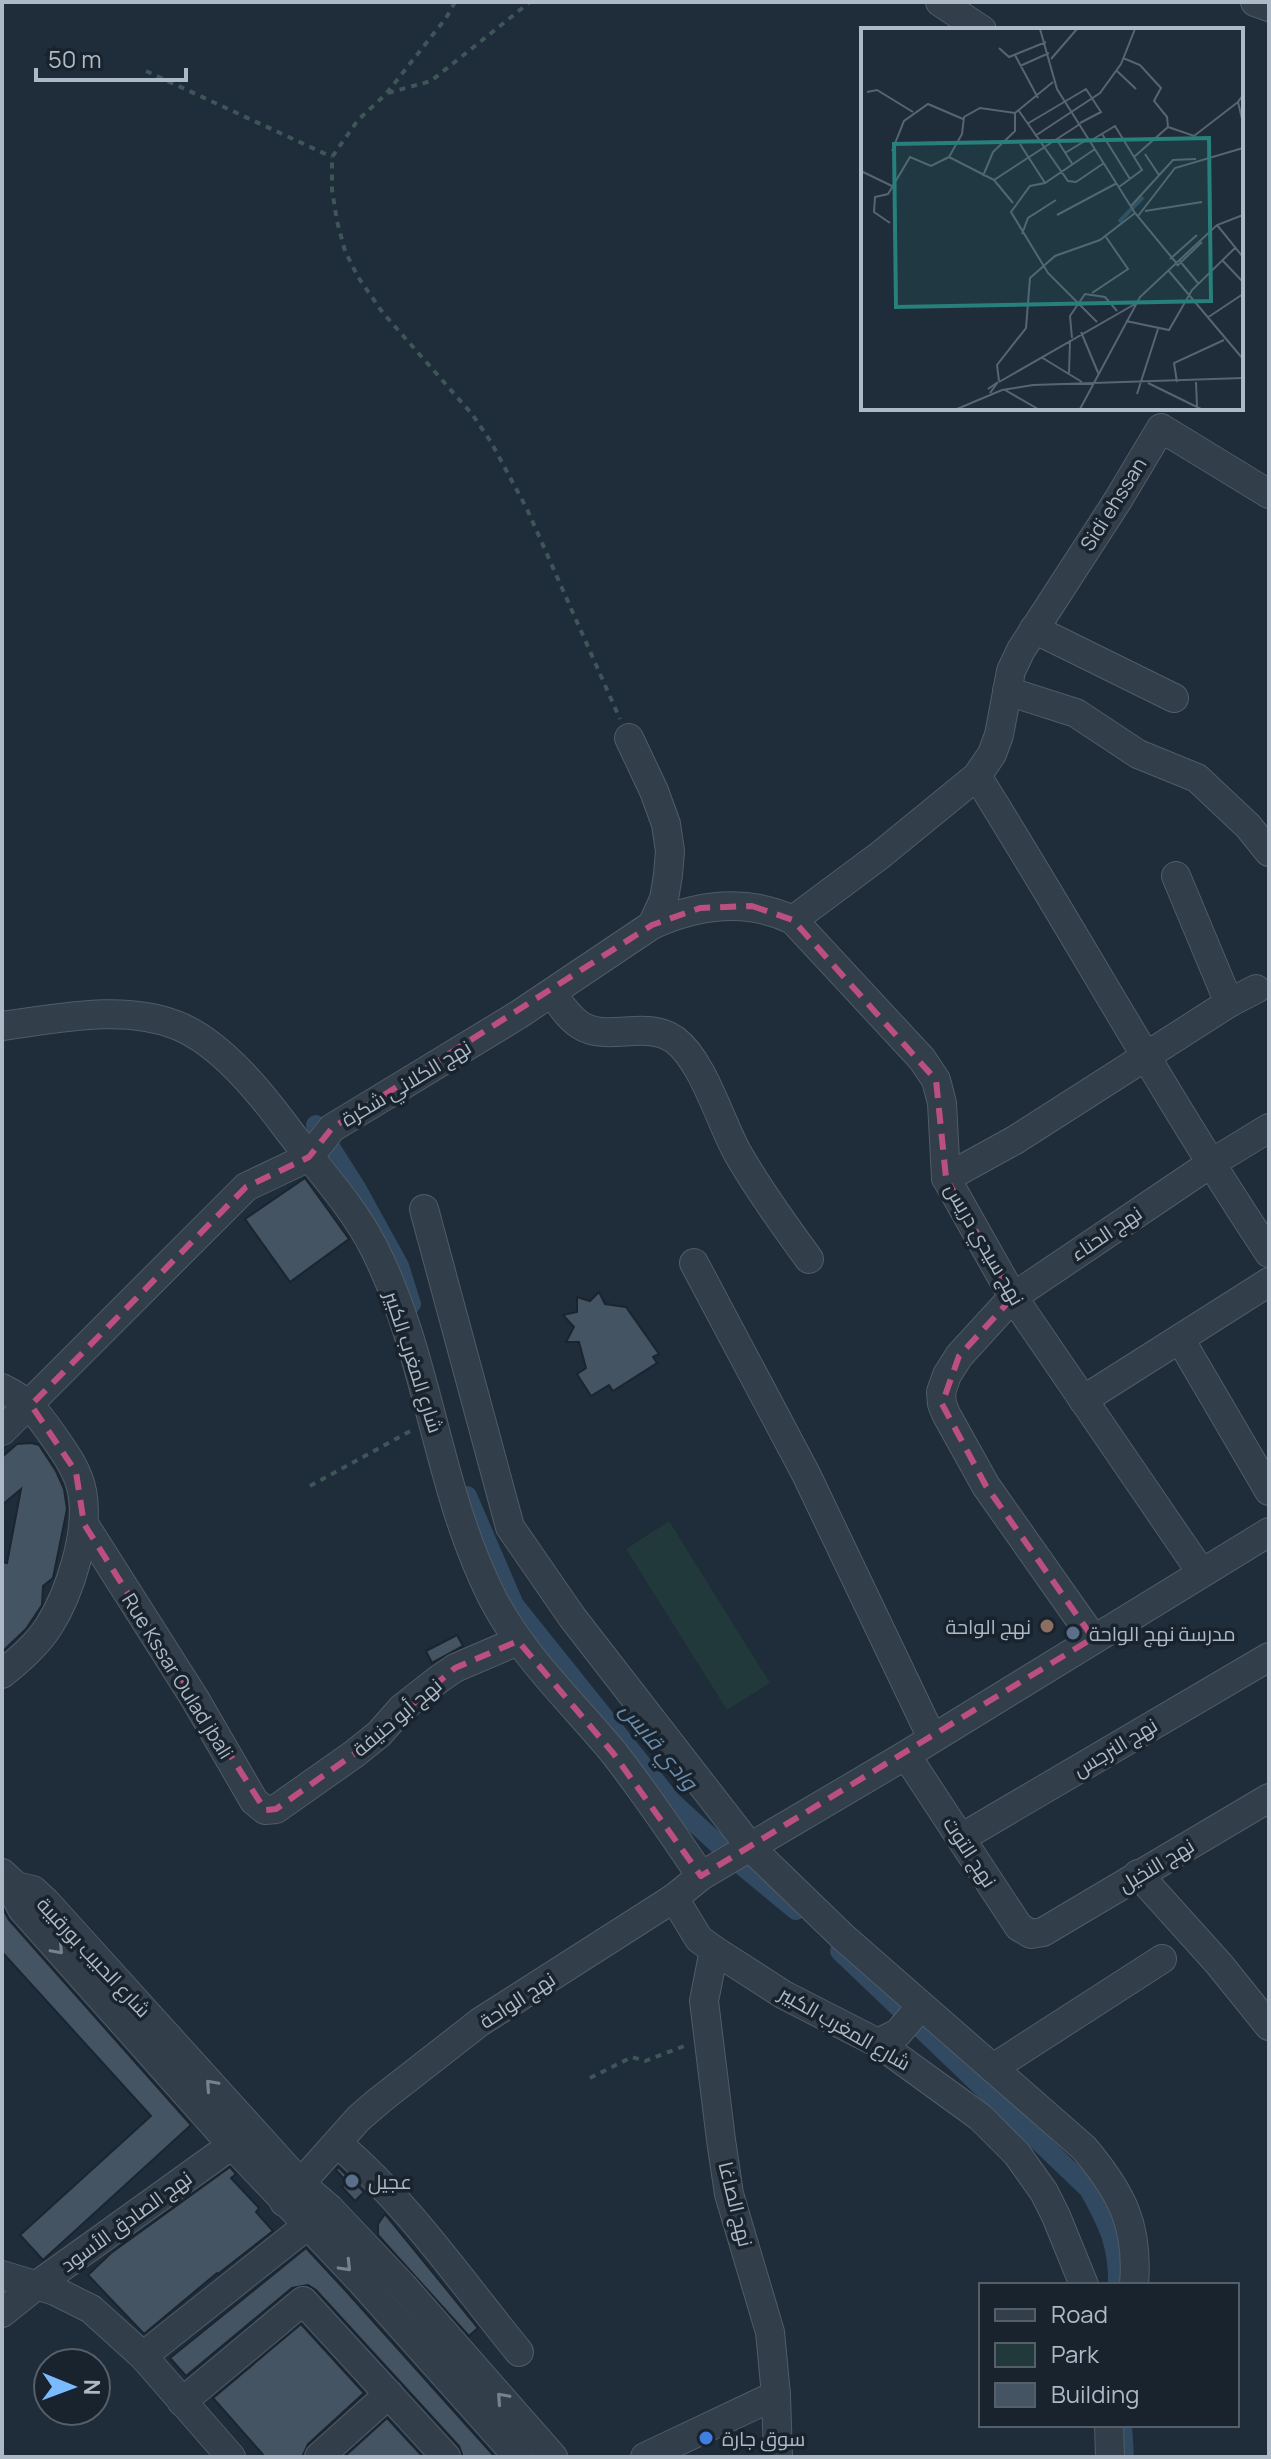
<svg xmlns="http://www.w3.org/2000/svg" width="1271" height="2459" font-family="Manrope,Cairo,sans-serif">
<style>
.green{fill:#21393a}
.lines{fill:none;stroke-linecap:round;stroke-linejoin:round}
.canal{stroke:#314a61;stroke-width:20}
.building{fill:#455463;stroke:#1a252f;stroke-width:2}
.minor-casing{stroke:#505c67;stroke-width:30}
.path{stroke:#3e5657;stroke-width:4;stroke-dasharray:6 6;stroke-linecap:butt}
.minor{stroke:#323e49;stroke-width:28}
.oneway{stroke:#76828e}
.marked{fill:none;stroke:#bb5080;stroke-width:6;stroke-dasharray:16 10;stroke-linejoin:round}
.education-dot{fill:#8d6e63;stroke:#18232d;stroke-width:3}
.service-dot{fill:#5c6f8a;stroke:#18232d;stroke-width:3}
.shop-dot{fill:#3f7fe0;stroke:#18232d;stroke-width:3}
.labels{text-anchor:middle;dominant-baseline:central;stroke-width:7;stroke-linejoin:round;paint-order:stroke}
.street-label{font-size:20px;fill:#adb9c6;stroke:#18232d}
.poi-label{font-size:20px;fill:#adb9c6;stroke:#18232d;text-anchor:start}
.water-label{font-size:22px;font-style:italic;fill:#6b8dab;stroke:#18232d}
.inset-river{fill:none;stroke:#314a61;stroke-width:4}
.inset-road{fill:none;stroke:#586471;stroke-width:2}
.view{fill:#27807b;fill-opacity:0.15;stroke:#27807b;stroke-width:4}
.inset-edge{fill:none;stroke:#adb9c6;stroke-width:4}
</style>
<rect width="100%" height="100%" fill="#1f2c39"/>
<polygon class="green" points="669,1521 770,1683 727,1710 626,1549"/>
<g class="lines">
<g class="canal">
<polyline points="316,1125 356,1188 399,1266 411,1304"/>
<polyline points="467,1496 514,1605 671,1801 733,1858 796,1910"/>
<path d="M840,1951L1089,2189C1108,2223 1119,2245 1118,2285"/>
<polyline points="1122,2425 1124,2457"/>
</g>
</g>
<g class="building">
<polygon points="305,1178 349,1239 290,1282 245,1219"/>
<polygon points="599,1292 605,1304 626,1307 659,1354 653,1357 657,1363 613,1391 609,1385 591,1396 577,1374 586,1368 579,1342 566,1342 574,1327 563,1315 577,1312 577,1297 590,1301"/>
<polygon points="31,1443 39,1445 56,1471 64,1489 67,1509 53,1578 43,1586 42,1605 26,1629 2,1652 2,1562 7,1563 21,1489 2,1505 2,1457 17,1444"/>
<polygon points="457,1635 463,1646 432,1663 426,1651"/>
<polygon points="2,1907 9,1920 191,2125 43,2260 20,2235 151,2116 2,1952"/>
<polygon points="230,2167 236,2174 231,2178 259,2208 256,2212 273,2231 218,2274 217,2273 144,2334 88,2275 111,2253"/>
<polygon points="338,2167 364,2192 355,2201 342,2187 347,2182 336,2170"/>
<polygon points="385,2214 478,2328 469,2336 378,2235 378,2224"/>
<polygon points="306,2248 346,2291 495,2457 463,2457 459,2446 316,2290 308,2285 292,2288 186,2376 170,2358"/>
<polygon points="301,2324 364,2393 308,2444 302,2457 265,2457 213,2398"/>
<polygon points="387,2418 423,2457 344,2457"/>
</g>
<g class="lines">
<defs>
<g id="minor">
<polyline points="940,2 982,30"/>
<polyline points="1255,2 1269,7"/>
<polyline points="1034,629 1174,698"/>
<polyline points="1007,691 1076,713 1138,754 1197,778 1248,826 1269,852"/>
<path d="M977,776C1076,934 1166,1098 1269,1253"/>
<polyline points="1176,876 1229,1003"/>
<polyline points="793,920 879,856 977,776 992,754 999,735 1011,671 1021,650 1118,500 1161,428 1269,494"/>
<path d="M652,925C699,904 746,898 793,920L922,1059L936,1080L942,1103L946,1178L1013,1297L1201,1572"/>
<path d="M552,993C560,1004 568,1017 580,1025C608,1043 646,1019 675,1040C703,1061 720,1121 737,1152C758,1189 784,1225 809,1259"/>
<path d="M2,1026C57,1019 122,1004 176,1025C220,1042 261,1093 289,1131C318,1169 353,1206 374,1248C430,1359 436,1486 492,1597C522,1656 572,1702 614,1753C645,1793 673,1834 701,1876"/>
<polyline points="946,1178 1015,1140 1229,1003 1256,989"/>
<path d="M424,1209L510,1527L572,1617L751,1848L843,1937L1084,2148C1122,2193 1139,2226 1134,2285"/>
<polyline points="694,1263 806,1474 932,1738"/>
<polyline points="1180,1339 1269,1491"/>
<path d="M2,1388C29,1401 38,1414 54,1437C66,1454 78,1471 82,1491C90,1530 70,1593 49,1626C37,1645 19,1660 2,1674"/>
<polyline points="1083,1400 1269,1282"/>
<polyline points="2,1431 246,1187 309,1157 332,1128 518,1015 652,925 664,899 668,875 670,851 666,824 654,791 629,738"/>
<polyline points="84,1524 195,1699 254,1801 265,1810 276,1809 354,1754 379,1734 402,1708 439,1679 455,1668 518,1641"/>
<polyline points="1093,1638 986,1486 946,1414 942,1404 941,1392 947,1375 959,1356 1013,1297 1210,1164 1269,1128"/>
<polyline points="906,1755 1019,1927 1031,1934 1043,1932 1269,1798"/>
<polyline points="961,1838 1269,1657"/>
<polyline points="2,1873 16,1886 33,1890 46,1902 302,2185 330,2209 403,2286 553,2457"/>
<polyline points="1138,1874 1219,1964 1269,2026"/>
<polyline points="16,1886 17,1899 22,1909 232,2145 359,2279 518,2457"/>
<polyline points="674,1898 699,1939 714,1950 784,1995 878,2043 980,2117 1017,2154 1044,2192 1056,2216 1084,2285"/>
<polyline points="714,1950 704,2001 721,2140 729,2194 770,2332 776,2395 778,2457"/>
<polyline points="878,2043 898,2033 921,2006"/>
<polyline points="993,2068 1162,1959"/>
<path d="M337,2143C407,2202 461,2281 519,2352"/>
<polyline points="284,2202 359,2118 380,2100 480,2022 674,1898 701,1876 906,1755 1269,1532"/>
<polyline points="2,2275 55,2291 91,2309 143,2356 231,2457"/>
<polyline points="2,2313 37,2285 232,2145 245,2132"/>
<polyline points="143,2356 319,2216"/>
<polyline points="182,2402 303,2301 446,2457"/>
<polyline points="1109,2425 1110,2457"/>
<polyline points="319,2457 389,2394"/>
<polyline points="645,2457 776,2395"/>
</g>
</defs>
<use href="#minor" class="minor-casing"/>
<g class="path">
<polyline points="455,2 446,18 386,94 358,120 332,157 332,190 337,221 345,251 358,277 383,313 472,414 491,442 527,509 620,719"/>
<polyline points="146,71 332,157"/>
<polyline points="388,93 431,81 530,2"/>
<polyline points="310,1486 414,1429"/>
<polyline points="590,2078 632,2057 645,2061 687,2045"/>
</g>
<use href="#minor" class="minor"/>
</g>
<defs><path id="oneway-chevron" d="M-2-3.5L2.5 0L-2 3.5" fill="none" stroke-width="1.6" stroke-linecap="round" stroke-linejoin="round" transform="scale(2)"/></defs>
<g class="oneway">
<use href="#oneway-chevron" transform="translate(58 1949) rotate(48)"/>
<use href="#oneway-chevron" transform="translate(211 2085) rotate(-132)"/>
<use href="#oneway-chevron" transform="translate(346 2266) rotate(46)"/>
<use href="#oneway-chevron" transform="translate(502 2398) rotate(-132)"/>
</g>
<path class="marked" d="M752,906L793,920L936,1080L946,1178L1013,1297L959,1356L942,1404L986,1486L1093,1638L701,1876L613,1753L518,1641L455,1668L354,1754L276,1809L265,1810L84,1524L76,1472L31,1405L246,1187L309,1157L332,1128L652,925L700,908Z"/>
<circle class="education-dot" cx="1047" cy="1626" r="8"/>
<g class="service-dot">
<circle cx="1073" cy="1633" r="8"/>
<circle cx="352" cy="2181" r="8"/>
</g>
<circle class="shop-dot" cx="706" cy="2438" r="8"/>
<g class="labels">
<g class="street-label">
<text transform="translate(1113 504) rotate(-58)">Sidi ehssan</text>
<text transform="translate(406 1083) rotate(-31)">نهج الكلاني شكرة</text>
<text transform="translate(1106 1233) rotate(-34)">نهج الحناء</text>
<text transform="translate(985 1244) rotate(60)">نهج سيدي دريس</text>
<text transform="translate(414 1362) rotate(72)">شارع المغرب الكبير</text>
<text transform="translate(178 1676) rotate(58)">Rue Kssar Oulad jbali</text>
<text transform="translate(397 1717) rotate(-40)">نهج أبو حنيفة</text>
<text transform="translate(1115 1747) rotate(-31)">نهج النرجس</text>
<text transform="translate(970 1852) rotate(57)">نهج التوت</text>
<text transform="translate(1156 1865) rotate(-31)">نهج النخيل</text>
<text transform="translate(94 1957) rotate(47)">شارع الحبيب بورقيبة</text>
<text transform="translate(517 2000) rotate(-33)">نهج الواحة</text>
<text transform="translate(845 2028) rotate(30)">شارع المغرب الكبير</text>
<text transform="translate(736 2204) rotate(76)">نهج الصاغا</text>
<text transform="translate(126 2221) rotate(-36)">نهج الصادق الأسود</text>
</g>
<g class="poi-label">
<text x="1031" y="1626" text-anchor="end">نهج الواحة</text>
<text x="1089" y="1633">مدرسة نهج الواحة</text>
<text x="368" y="2181">عجيل</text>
<text x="722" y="2438">سوق جارة</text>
</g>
<g class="water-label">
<text transform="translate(659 1746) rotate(50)">وادي قابس</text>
</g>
</g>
<g transform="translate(861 28)">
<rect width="382" height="382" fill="#1f2c39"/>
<path class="inset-river" d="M258,194L282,169"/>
<path class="inset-road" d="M179,1L196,61L274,185L317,237M138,20L148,29L185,14M154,27L177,70M262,30L279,37L300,60L293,73L306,89L307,99M190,31L216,1M159,38L188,25M256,43L275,61M6,64L16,62L52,84M382,67L377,74L382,95M158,83L207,153L215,154L243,135M166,96L225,61L240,84L219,95M241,106L269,151M174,108L239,65L260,36L274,1M196,112L212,137M229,113L254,98L281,142L258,159M159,116L184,155M234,121L184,155L169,158L150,184L187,245L236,294M31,123L43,93L67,76L102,91M204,125L227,111M284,126L298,147M273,129L307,99L333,108L377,74M0,143L33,159M122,148L132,124L154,103V85M133,152L88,129L101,106L103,89L119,80L154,85L192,54M133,152L219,96M133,152L152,175M270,178L312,132L335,131M284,183L341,174M196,187L256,155M277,188L314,140L382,120M29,195L13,184L14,169L27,166L49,129L70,138L88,129M356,197L382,229M161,206L167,190L195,172M309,231L336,207M318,232L337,255M362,233L382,254M316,238L341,214M307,242L382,331M231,265L267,241L245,209M346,290L382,266M265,293L308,302L331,262L375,219M220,304L238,347M211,310L209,288L224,266L244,269L256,283M180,329L221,354M208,345L209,312M138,353L136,337L165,300L169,250L194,228L239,212L274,185M138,354L274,276M316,354L313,335L363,312M335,354L336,378M287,355L340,381M127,361L137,354L129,365M144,362L177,381M276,366L297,301M96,381L141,362L172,357L382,350M219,381L279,269L356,197L382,187"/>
<path class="view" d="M348,110L350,273L35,279L33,116Z"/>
<rect width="382" height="382" class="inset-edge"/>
</g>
<rect width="1271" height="2459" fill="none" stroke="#adb9c6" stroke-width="8"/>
<rect x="979" y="2283" width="260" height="144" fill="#18232d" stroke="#545f6a" stroke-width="2"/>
<rect x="995" y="2309" width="40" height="12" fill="#323e49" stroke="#545f6a" stroke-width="2"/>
<text x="1051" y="2323" font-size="24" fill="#adb9c6">Road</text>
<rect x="995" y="2343" width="40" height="24" fill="#21393a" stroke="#545f6a" stroke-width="2"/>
<text x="1051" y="2363" font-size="24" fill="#adb9c6">Park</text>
<rect x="995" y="2383" width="40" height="24" fill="#455463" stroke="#545f6a" stroke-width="2"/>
<text x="1051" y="2403" font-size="24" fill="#adb9c6">Building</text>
<g transform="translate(72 2387) rotate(91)"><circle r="38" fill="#18232d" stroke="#545f6a" stroke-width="2"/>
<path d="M0-6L14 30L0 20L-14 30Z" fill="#7abafe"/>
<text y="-12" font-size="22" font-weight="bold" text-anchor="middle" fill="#adb9c6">N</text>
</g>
<path d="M36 68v12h150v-12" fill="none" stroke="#adb9c6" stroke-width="4"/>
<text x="48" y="68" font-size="24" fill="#adb9c6" stroke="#18232d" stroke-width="6" paint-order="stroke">50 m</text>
</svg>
